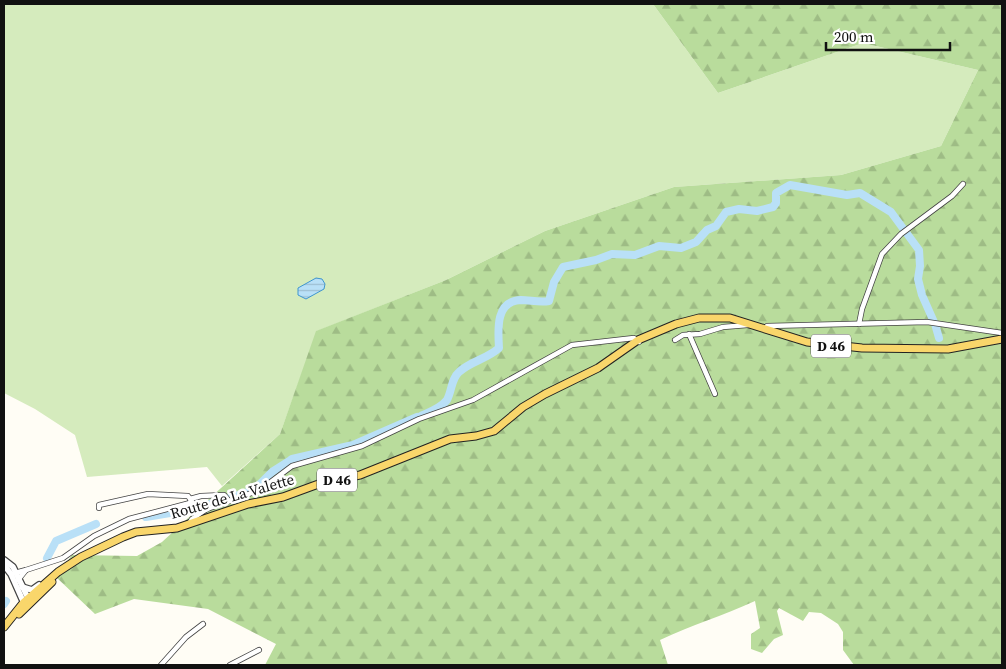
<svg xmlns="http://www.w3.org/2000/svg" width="1006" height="669" font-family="'Source Serif 4',serif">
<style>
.grass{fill:#d5ebbd}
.forest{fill:url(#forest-firs)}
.water{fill:url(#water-rules);stroke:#3f96cf}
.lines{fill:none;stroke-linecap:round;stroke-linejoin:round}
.river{stroke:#b9e0f7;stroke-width:8}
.minor-casing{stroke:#444;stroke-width:6}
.tertiary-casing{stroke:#444;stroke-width:8}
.primary-casing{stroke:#222;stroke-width:9}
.minor{stroke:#fff;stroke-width:4.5}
.tertiary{stroke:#fff;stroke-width:5.5}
.primary{stroke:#f9d66b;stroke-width:7}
.labels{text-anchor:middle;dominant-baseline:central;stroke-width:5;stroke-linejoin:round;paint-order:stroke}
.shield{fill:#fff;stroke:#585858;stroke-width:1}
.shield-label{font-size:14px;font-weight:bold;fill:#111}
.street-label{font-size:15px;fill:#111;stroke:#fff}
</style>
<defs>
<pattern id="forest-firs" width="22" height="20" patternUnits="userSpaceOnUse" patternTransform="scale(1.25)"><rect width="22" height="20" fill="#b9dc9c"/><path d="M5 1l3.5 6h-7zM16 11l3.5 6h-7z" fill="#9ebc85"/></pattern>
<pattern id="water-rules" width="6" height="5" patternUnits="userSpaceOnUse" patternTransform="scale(1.25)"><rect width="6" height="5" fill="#b9e0f7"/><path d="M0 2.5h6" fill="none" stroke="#9ebfd3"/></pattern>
</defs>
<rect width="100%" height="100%" fill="#fffdf5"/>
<polygon class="grass" points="4,4 653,4 718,93 863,43 978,70 941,146 841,175 674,187 545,231 446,280 317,331 280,434 222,486 207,467 87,477 75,435 35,409 4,393"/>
<path class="forest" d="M653,4H1002V665H854L843,650V632L838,624L821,613L809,612L803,621L779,608L777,611L783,635L774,639L762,653L751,649V634L760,628L755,601C723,616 691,625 660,640L668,665H265L276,644L208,609L134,599L95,614L56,577L72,555L137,556L162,542L280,434L316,331L446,280L545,231L674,187L841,175L941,146L978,70L863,43L718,93Z"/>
<polygon class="water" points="316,278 322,279 325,284 324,289 306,299 298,295 298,288"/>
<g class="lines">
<g class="river">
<polyline points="935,324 939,338"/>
<path d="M421,416C430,412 441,408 447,400C452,391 451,379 459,372C471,361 487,359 499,348C498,330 495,301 521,300C530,300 540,303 549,301L554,282L563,267L596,260L612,254L635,255L659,246L681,248L696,242L707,230L716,226L726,212L739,209L757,211L773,207L776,203V193L790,185L847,195L860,193L891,212L919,250L920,266L918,279L922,295L934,322"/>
<polyline points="292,459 353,445 417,417"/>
<polyline points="146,517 194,509 254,490 272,472 291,460"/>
<polyline points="47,558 56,541 96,524"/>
<polyline points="4,604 6,601"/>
</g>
<defs>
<g id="minor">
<polyline points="859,324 862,309 882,254 901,234 952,196 963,184"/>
<polyline points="766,328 767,326 927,322 1002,333"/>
<polyline points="689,334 715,394"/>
<polyline points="675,340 683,335 700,334 723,327 748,325"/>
<polyline points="190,499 201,496 224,495 229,501"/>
<polyline points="99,508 99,505 148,494 188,496 193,503"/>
<polyline points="189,524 192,519 207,509 260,490 292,466 362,446 419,419 473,400 572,345 634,338 639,342"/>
<polyline points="26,570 63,558 94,536 129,519 190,503 196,504 204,510"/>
<polyline points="15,573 26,570 18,580"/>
<polyline points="161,665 186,637 203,624"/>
<polyline points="230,665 259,650"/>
</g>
<g id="tertiary">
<polyline points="4,560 13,567 28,598 26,602"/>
<polyline points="4,565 11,574 23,601 28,601"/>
<polyline points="22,587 32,590 39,585"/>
</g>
<g id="primary">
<polyline points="19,614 52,582"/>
<polyline points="4,627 24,602 58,572 81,557 123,537 136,532 177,528 248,504 283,497 324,482 360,475 450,439 476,436 494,431 523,407 545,394 598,368 638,340 676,324 699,318 730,318 807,342 862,348 948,349 1002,339"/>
</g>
</defs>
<use href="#minor" class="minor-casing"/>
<use href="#tertiary" class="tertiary-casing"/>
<use href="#primary" class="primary-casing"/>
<use href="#minor" class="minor"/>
<use href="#tertiary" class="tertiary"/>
<use href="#primary" class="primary"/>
</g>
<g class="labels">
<g class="shield">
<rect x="811" y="334.5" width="40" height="23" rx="4"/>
<rect x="317" y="468.5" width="40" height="23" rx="4"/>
</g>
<g class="shield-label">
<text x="831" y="346">D 46</text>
<text x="337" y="480">D 46</text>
</g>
<g class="street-label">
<text transform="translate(232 496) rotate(-16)">Route de La Valette</text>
</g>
</g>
<rect width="1006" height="669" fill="none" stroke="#111111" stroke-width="10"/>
<path d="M826 42v8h124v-8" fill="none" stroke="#111111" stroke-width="2.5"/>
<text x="834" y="42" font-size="15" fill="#111111" stroke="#ffffff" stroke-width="4" paint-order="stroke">200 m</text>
</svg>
